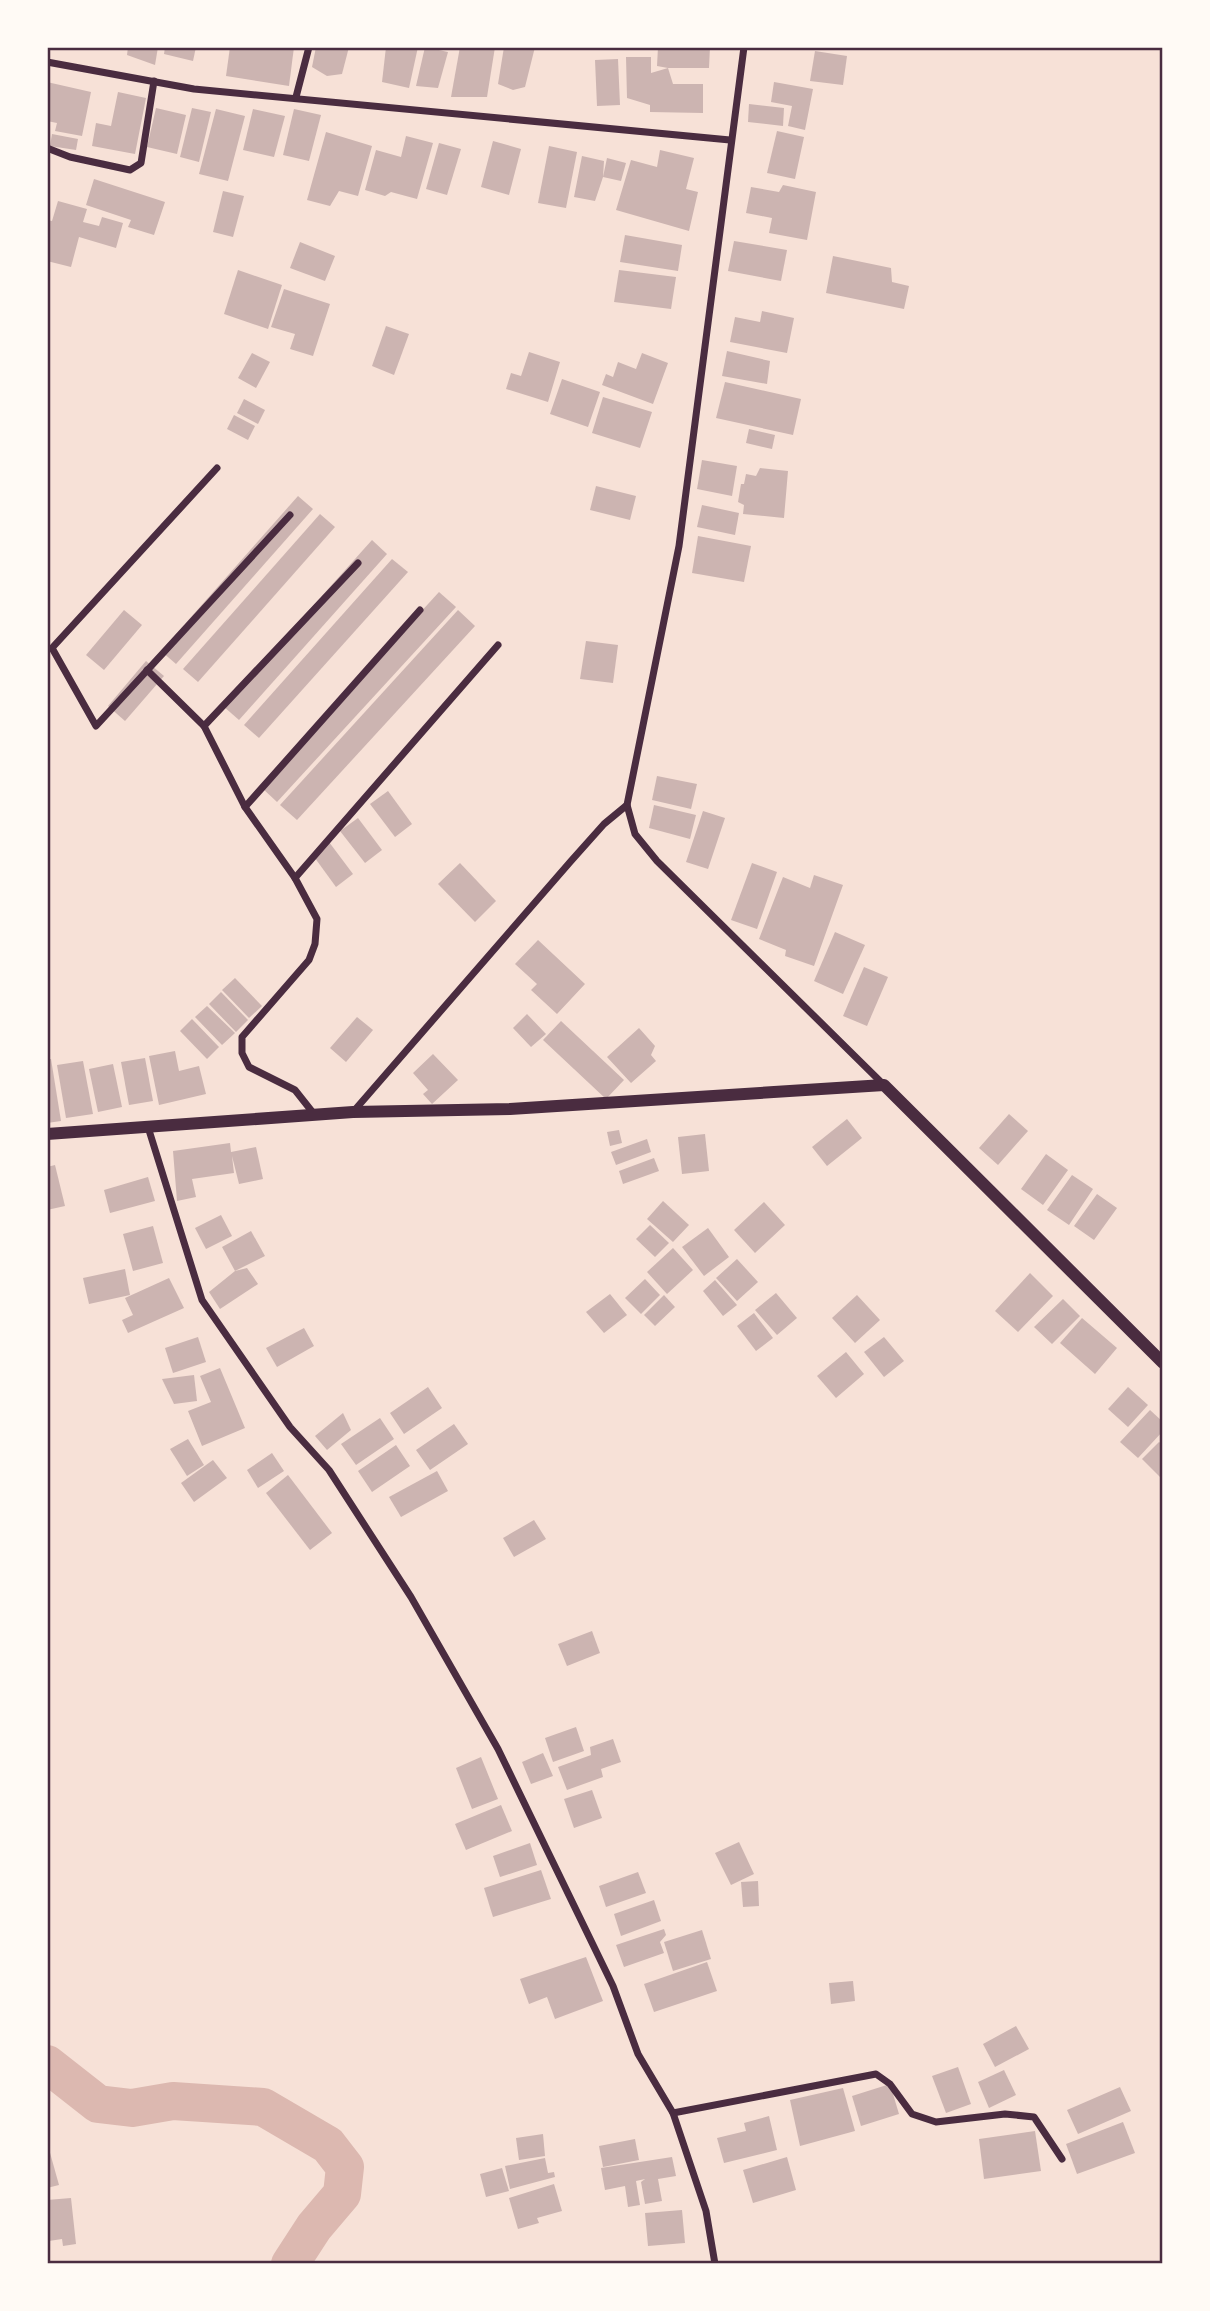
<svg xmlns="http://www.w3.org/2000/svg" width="1210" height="2311" font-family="Arial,sans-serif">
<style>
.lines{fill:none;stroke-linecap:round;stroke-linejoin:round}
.river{stroke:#dcb8b0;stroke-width:38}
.building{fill:#ccb4b1}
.minor{stroke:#4a2c40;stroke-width:7}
.tertiary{stroke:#4a2c40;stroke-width:12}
.neatline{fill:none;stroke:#4a2c40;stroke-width:2.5}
</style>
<rect width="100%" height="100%" fill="#f7e1d7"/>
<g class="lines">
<polyline class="river" points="47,2064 98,2104 132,2108 173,2101 263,2107 328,2145 345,2167 342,2194 314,2227 290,2264"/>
</g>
<g class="building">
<polygon points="128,47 158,47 155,65 127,55"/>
<polygon points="165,47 196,47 193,61 164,54"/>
<polygon points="230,47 294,47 289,86 226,76"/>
<polygon points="316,47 349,47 342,74 327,76 312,67"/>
<polygon points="386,47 418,47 409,88 382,82"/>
<polygon points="425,47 448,52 438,88 416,86"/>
<polygon points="460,47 495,47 487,97 451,97"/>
<polygon points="504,47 535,47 525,87 513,90 498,84"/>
<polygon points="658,47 710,47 709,68 668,68 673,84 703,84 703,113 650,112 650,105 627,98 626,57 651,57 651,73 668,68 657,66"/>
<polygon points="815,51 847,56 843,85 810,81"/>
<polygon points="618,59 620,105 597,106 595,60"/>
<polygon points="47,82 91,92 82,136 55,131 57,123 47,121"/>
<polygon points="774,82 813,89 805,130 788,126 792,106 771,102"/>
<polygon points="118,92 146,98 135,154 92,146 96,123 111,126"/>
<polygon points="749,104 784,108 783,126 748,122"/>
<polygon points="156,108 186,115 177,154 147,147"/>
<polygon points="192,108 211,112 199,162 180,157"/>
<polygon points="216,109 245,116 228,181 199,174"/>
<polygon points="253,109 285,116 274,157 243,150"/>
<polygon points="294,109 321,115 309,161 283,155"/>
<polygon points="777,131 804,137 795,179 767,173"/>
<polygon points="326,132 372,146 358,196 339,191 330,206 307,200"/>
<polygon points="52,134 78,139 76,150 50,146"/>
<polygon points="406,136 433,143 417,199 391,192 385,196 365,190 376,150 401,157"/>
<polygon points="493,141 521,149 509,195 481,187"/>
<polygon points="439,143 461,149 447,195 426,189"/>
<polygon points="549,146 577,152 566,208 538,203"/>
<polygon points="660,150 694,158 686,189 698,192 689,231 616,210 631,160 657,167"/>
<polygon points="582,156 604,161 603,177 607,158 626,163 621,181 603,177 595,201 574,197"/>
<polygon points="94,179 165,202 154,235 128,227 131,220 86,205"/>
<polygon points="783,185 816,192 807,240 769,233 772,218 746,213 751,187 779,192"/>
<polygon points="223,191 244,196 233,237 213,232"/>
<polygon points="58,201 87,209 83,222 99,226 102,217 123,223 116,248 79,237 71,267 47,261 47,220 52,221"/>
<polygon points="625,235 682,245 678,271 620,262"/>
<polygon points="734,241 787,250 781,281 728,271"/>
<polygon points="300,242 335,256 325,281 290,268"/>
<polygon points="833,256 891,268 892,282 909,286 904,309 826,293"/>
<polygon points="238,270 282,285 268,329 224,314"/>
<polygon points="619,270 676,277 671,309 614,302"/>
<polygon points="284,289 330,304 313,356 290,349 295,334 271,327"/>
<polygon points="762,311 794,318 787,353 730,342 735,317 760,322"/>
<polygon points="386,326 409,334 394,375 372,366"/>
<polygon points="727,351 770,361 767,384 722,376"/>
<polygon points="529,352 560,362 548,402 506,389 511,373 521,376"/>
<polygon points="252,353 270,362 256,388 238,378"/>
<polygon points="642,353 668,363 653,404 602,385 606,374 613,377 618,362 636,369"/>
<polygon points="562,379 600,392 588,427 550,414"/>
<polygon points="725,382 801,399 793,435 716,418"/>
<polygon points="603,397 652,412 640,448 592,433"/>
<polygon points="244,399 265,410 258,424 237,413"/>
<polygon points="234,415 255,426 248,440 227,429"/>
<polygon points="749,429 775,435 772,449 746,443"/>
<polygon points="702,460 737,466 732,496 697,489"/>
<polygon points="760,468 788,471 784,518 743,514 744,505 738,502 741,484 744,484 746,474 756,476"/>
<polygon points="596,486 636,496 630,520 590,510"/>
<polygon points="298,496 313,509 176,664 161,651"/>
<polygon points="702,505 739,513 735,535 697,527"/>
<polygon points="320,514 335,527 198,682 183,669"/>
<polygon points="698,536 751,546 744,582 692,573"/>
<polygon points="372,540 387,554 239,720 223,706"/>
<polygon points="392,559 408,572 259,738 244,725"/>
<polygon points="439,592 456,607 277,802 261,787"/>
<polygon points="124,610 142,625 104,670 86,655"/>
<polygon points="458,610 475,626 297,820 280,805"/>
<polygon points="586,641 618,645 613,683 580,679"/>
<polygon points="146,661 164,676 125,721 108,706"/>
<polygon points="657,776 697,784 691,809 652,800"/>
<polygon points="388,791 412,824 395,837 370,804"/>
<polygon points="654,805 696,815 690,839 649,828"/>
<polygon points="703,811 725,818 708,869 686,862"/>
<polygon points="358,818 382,850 365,863 340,831"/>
<polygon points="329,842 353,874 336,887 312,854"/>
<polygon points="460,863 496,901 475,922 438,884"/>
<polygon points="752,863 777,872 757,929 731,920"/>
<polygon points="814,875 843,885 814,966 785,956 786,950 759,939 783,877 810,888"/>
<polygon points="835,932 865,945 843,994 814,981"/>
<polygon points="538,940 585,984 557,1014 531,990 537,984 515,964"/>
<polygon points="864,967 888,977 867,1026 843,1016"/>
<polygon points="235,978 262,1006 249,1018 222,990"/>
<polygon points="221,992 248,1020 236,1032 209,1004"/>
<polygon points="207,1006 235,1033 222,1045 195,1017"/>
<polygon points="527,1014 546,1034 531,1047 513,1028"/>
<polygon points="357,1017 373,1030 346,1062 330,1048"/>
<polygon points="192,1019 219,1047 207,1059 180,1031"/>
<polygon points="561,1021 624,1080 606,1099 543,1040"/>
<polygon points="639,1028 655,1046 651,1055 656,1061 631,1083 607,1057"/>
<polygon points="175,1051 179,1071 199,1066 206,1094 159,1105 149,1056"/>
<polygon points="433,1054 458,1080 432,1104 423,1094 428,1090 413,1073"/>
<polygon points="145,1058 153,1101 129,1105 121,1062"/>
<polygon points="47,1059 51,1059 61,1121 47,1123"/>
<polygon points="83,1061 93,1114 66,1118 57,1065"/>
<polygon points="113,1064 122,1107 98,1112 89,1069"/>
<polygon points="1009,1114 1028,1131 998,1165 979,1148"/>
<polygon points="847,1119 862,1138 827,1166 812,1147"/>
<polygon points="619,1130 622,1143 610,1146 607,1132"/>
<polygon points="705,1134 709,1171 682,1174 678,1137"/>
<polygon points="647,1139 651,1152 616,1165 611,1152"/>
<polygon points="230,1143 231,1152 256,1147 263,1179 239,1184 232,1156 234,1173 192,1179 196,1197 177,1201 173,1151"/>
<polygon points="1046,1154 1068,1170 1043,1205 1021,1189"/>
<polygon points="654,1158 659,1171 623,1184 619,1171"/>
<polygon points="55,1165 65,1206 47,1210 47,1167"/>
<polygon points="1072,1175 1093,1189 1069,1225 1047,1210"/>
<polygon points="148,1177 155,1201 110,1213 104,1190"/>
<polygon points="1097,1194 1117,1208 1094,1240 1074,1226"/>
<polygon points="663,1201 689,1225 673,1242 647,1219"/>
<polygon points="764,1202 785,1225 755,1253 734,1230"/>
<polygon points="221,1215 232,1236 206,1249 195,1228"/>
<polygon points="650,1225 669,1243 655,1257 636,1239"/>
<polygon points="153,1226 163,1263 133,1271 123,1234"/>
<polygon points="708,1228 729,1257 704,1276 682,1247"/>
<polygon points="251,1231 265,1256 235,1271 222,1247"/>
<polygon points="673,1248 693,1270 667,1294 647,1272"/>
<polygon points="737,1259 758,1282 737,1301 716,1278"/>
<polygon points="247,1268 258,1284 220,1309 209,1292 235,1271"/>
<polygon points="125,1269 130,1295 89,1304 83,1278"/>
<polygon points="1030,1273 1053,1296 1018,1332 995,1311"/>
<polygon points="169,1278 184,1308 128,1333 122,1320 133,1315 125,1298"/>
<polygon points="645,1279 660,1295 641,1314 625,1298"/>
<polygon points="715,1280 737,1305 723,1316 703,1291"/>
<polygon points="776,1293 797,1318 777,1335 755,1310"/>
<polygon points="610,1294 627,1315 604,1333 586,1312"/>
<polygon points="664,1295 675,1307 655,1326 644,1315"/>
<polygon points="857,1295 880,1320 855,1343 832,1318"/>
<polygon points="1063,1299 1080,1316 1052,1344 1034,1327"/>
<polygon points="754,1313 773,1338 756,1351 737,1326"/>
<polygon points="1082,1318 1117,1348 1095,1374 1060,1343"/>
<polygon points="304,1328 314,1346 277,1367 266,1348"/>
<polygon points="198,1337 206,1362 173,1373 165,1348"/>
<polygon points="884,1337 904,1361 884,1377 864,1352"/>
<polygon points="846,1352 864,1374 836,1398 817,1376"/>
<polygon points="220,1368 245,1428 202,1446 188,1411 211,1402 200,1376"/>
<polygon points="194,1375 197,1401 174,1404 162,1379"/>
<polygon points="428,1387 442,1408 404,1434 390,1413"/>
<polygon points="1128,1387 1148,1405 1128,1427 1108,1409"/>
<polygon points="1150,1410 1163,1422 1163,1431 1138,1458 1120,1442"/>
<polygon points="343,1413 351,1430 327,1450 315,1436"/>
<polygon points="380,1418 394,1439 356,1465 341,1444"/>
<polygon points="454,1424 468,1444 430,1470 416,1450"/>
<polygon points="188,1439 204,1465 187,1476 170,1449"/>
<polygon points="1159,1442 1163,1445 1161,1478 1142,1459"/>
<polygon points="396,1445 410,1466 372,1492 358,1471"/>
<polygon points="272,1453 284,1471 258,1488 247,1470"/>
<polygon points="213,1460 227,1478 194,1502 181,1483"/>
<polygon points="437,1471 448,1491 401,1517 389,1497"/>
<polygon points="288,1475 332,1533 310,1550 266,1493"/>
<polygon points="534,1520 546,1539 514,1557 503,1538"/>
<polygon points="592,1631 600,1653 567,1666 558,1644"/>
<polygon points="576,1727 584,1751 553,1762 545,1738"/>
<polygon points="613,1739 621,1762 601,1769 603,1777 567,1790 558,1767 591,1755 590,1747"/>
<polygon points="543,1753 553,1776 531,1784 522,1762"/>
<polygon points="481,1757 498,1799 472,1809 456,1768"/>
<polygon points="592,1790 602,1818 574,1828 564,1799"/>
<polygon points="501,1805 512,1831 466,1850 455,1824"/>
<polygon points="739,1842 754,1874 731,1885 715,1853"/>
<polygon points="530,1843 537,1865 500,1877 493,1856"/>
<polygon points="541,1870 551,1899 493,1917 484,1888"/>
<polygon points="638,1872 646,1893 606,1907 599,1886"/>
<polygon points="758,1881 759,1906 743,1907 741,1882"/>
<polygon points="654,1900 661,1921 621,1936 614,1914"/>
<polygon points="664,1929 666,1935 660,1942 664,1953 624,1967 616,1945"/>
<polygon points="702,1930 711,1959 673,1971 664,1942"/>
<polygon points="586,1957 603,2001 555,2019 547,1997 529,2004 520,1979"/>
<polygon points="707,1962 717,1991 654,2012 644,1984"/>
<polygon points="853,1981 855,2001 831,2004 829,1983"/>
<polygon points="1016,2026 1029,2049 995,2067 983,2044"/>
<polygon points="958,2067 971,2104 946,2113 932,2076"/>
<polygon points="1004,2070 1016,2095 989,2108 978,2082"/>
<polygon points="890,2084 899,2114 861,2126 852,2096"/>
<polygon points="1120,2087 1131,2111 1078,2134 1067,2110"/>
<polygon points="843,2088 855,2131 800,2146 790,2100"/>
<polygon points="769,2116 777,2150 724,2163 717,2138 746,2131 744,2123"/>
<polygon points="1123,2122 1135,2153 1077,2174 1066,2144"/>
<polygon points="1035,2131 1041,2171 984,2179 979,2139"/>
<polygon points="543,2134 545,2156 519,2160 516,2138"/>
<polygon points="635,2139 639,2160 603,2167 599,2146"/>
<polygon points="47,2142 59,2185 47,2188"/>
<polygon points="672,2157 676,2176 658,2179 662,2201 645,2204 641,2182 645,2179 636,2181 640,2205 628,2207 625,2186 605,2190 601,2168"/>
<polygon points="787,2157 796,2190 753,2203 743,2170"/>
<polygon points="545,2158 548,2173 554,2172 555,2177 510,2189 505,2166"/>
<polygon points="502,2168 509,2191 486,2197 480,2174"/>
<polygon points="554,2184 562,2211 537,2218 539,2223 518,2229 509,2198"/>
<polygon points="71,2198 76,2244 63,2246 62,2239 49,2241 47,2200"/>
<polygon points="682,2210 685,2243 648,2246 645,2213"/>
</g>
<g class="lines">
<g class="minor">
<polyline points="744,47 679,546 627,805 635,834 657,861 884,1085"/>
<polyline points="47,62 194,89 730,140"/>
<polyline points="296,97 309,47"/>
<polyline points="47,148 70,157 130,170 141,163 154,81"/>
<polyline points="217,468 52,648 96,726 290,515"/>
<polyline points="147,670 204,726"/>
<polyline points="245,807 420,610"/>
<polyline points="295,878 498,645"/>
<polyline points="353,1112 571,861 604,824 627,805"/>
<polyline points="314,1114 295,1090 249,1067 242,1053 242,1037 309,960 315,944 317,919 295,878 245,807 204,726 358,563"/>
<polyline points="148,1127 202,1300 290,1427 329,1470 411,1597 498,1749 613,1986 638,2054 673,2113 876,2074 890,2084 912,2114 936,2122 1005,2114 1034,2117 1062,2159"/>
<polyline points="673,2113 706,2211 715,2264"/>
</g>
<polyline class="tertiary" points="47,1134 353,1112 510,1109 884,1085 1163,1363"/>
</g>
<rect width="1210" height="2311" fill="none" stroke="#fffaf5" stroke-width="98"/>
<rect x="49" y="49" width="1112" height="2213" class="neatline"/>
</svg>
